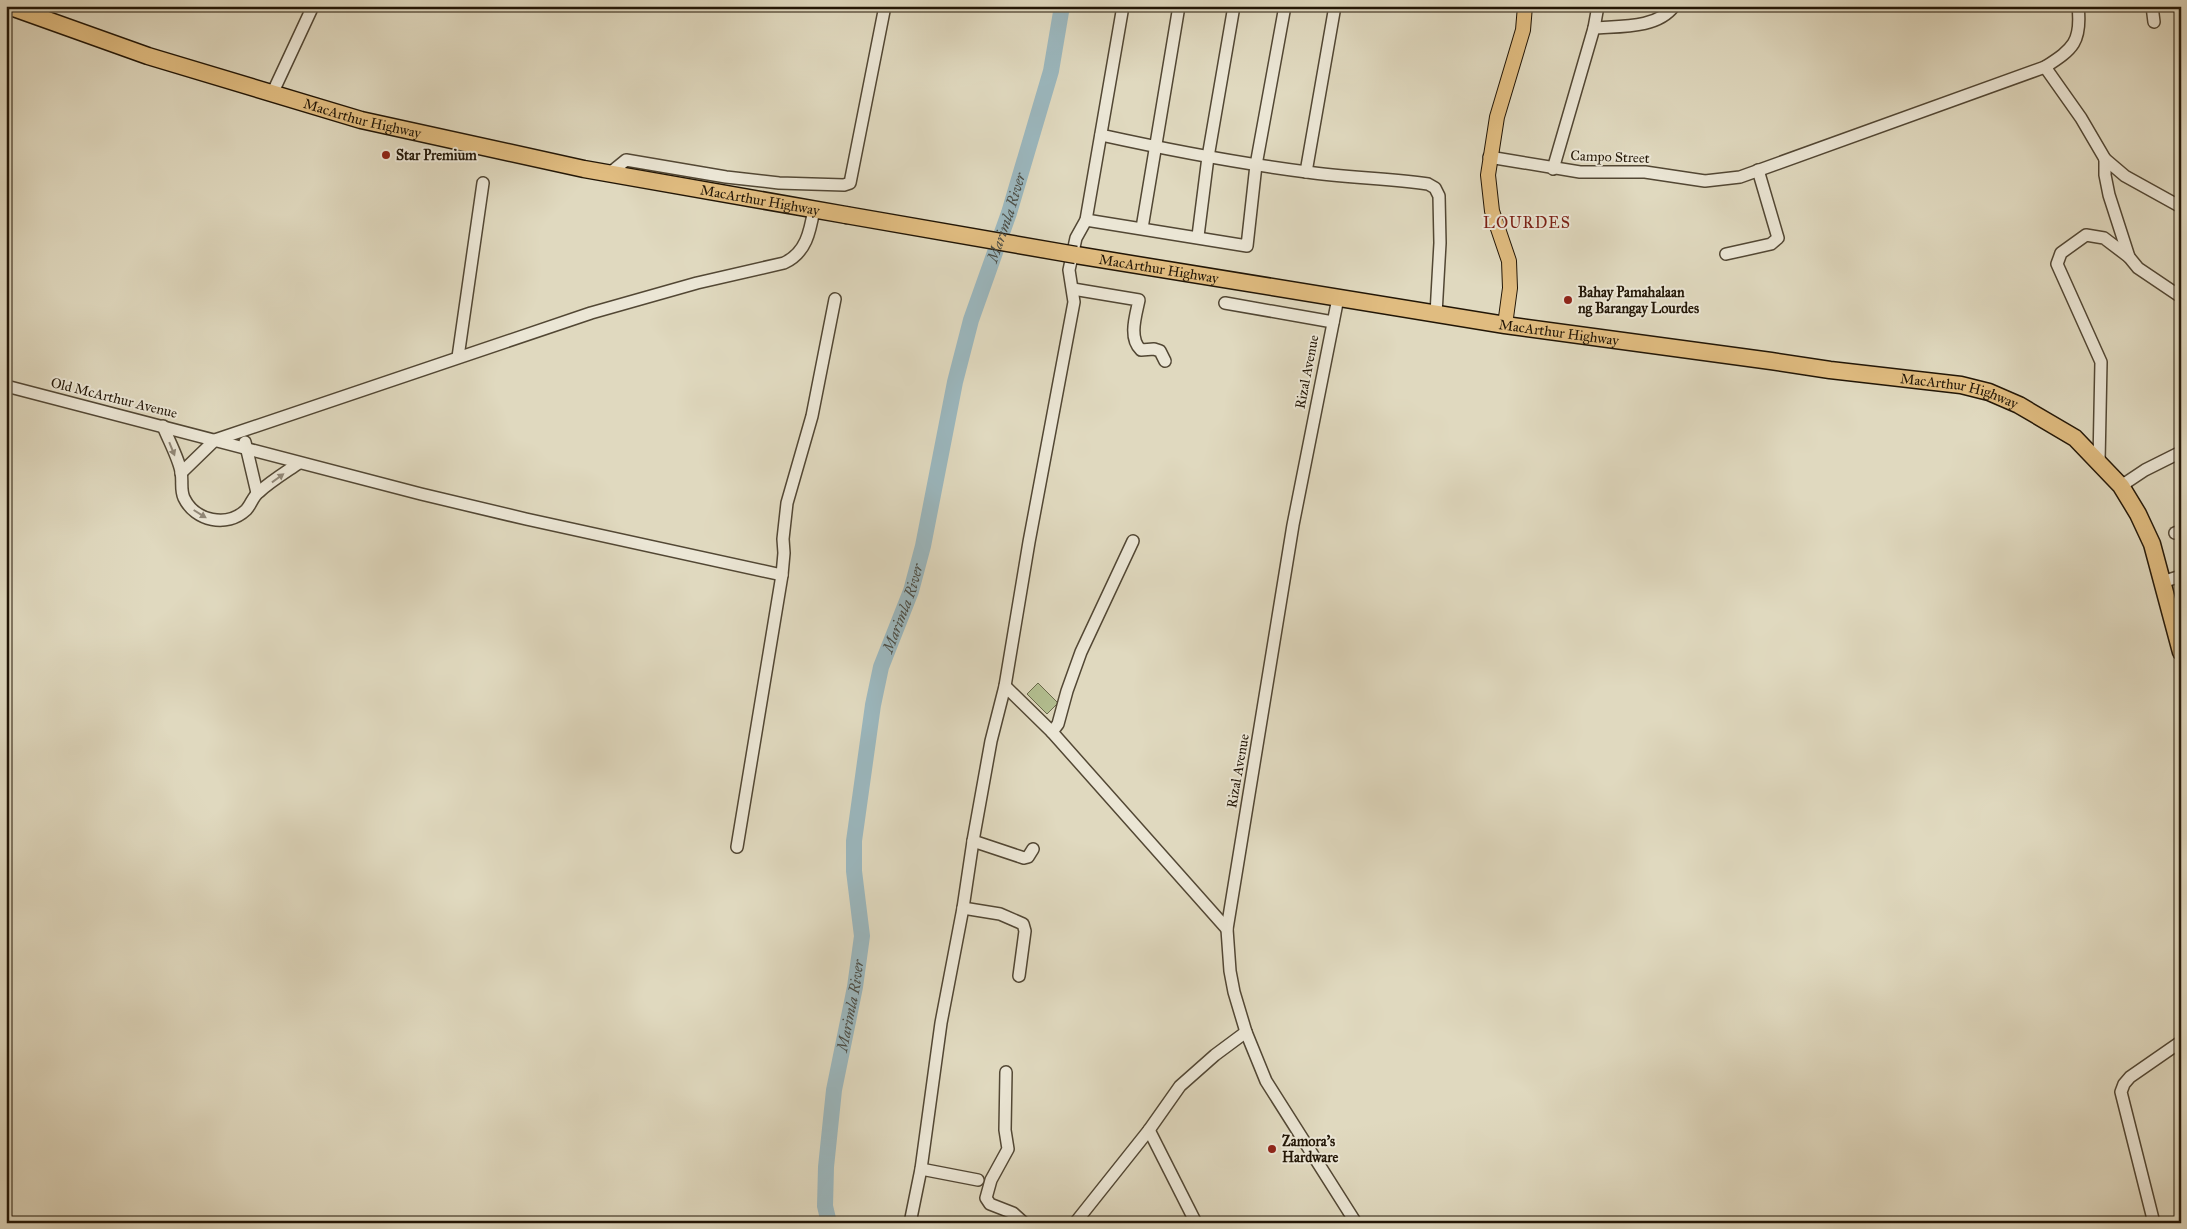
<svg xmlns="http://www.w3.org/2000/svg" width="2187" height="1229" font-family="'IM FELL Great Primer',serif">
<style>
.green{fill:#b3bf91;stroke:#6a6a4c}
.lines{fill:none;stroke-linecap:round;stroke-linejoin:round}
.river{stroke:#9bb7be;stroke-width:16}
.minor-casing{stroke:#524734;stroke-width:14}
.major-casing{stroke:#221606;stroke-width:16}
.highway-casing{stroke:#221606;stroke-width:19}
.minor{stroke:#ebe6d5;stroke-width:11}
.major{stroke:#e0bc80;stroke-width:14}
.highway{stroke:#e0bc80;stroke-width:16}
.highway-bridge-casing{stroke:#221606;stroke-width:19;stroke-linecap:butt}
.highway-bridge{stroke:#e0bc80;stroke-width:16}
.oneway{fill:#918878}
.poi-dot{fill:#8f2418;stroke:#ebe6d5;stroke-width:2}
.labels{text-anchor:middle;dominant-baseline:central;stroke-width:4;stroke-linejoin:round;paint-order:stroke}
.street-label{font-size:14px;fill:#221606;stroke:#ebe6d5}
.poi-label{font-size:14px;font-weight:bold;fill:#221606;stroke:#ebe6d5;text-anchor:start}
.water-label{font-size:15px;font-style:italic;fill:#4c4e46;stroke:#ebe6d5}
.quarter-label{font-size:16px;letter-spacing:1px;fill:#7a1f14;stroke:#ebe6d5}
</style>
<rect width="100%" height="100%" fill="#e0d9bf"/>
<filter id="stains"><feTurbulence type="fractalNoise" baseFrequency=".004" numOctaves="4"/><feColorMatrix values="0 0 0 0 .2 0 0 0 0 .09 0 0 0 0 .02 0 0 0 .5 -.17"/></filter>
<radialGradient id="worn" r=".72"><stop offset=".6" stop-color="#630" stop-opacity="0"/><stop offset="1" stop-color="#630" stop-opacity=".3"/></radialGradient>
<polygon class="green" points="1038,683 1058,703 1047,714 1027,694"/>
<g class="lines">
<path class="river" id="s1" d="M829,1223L825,1206L826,1167L834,1090L855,987L862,936L854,871V841L873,705L881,667L911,591L923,546L955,382L971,320L1009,213L1051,71L1062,6"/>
<defs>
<g id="minor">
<path d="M2078,6C2082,42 2073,49 2045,67L2081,118L2105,159L2125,176L2181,207"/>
<polyline points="2152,6 2154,22"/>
<path d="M1594,28C1619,26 1657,29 1674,6"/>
<polyline points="272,94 313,6"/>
<path d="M1101,135C1169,150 1237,163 1307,172C1347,178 1388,178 1428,184L1435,188L1439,196L1440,243L1436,314"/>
<polyline points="1489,157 1580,172 1645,172 1705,181 1740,177 2045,67"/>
<polyline points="2105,159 2105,175 2109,195 2129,257 2138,268 2181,297"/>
<polyline points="1553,169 1594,28 1598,6"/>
<polyline points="1306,172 1335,6"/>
<polyline points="610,173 626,160 726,177 779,183 844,185 850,183 885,6"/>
<polyline points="1086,220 1247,246 1256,165 1285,6"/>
<polyline points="1142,228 1179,6"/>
<polyline points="1198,236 1208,157 1234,6"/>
<polyline points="1726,254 1771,244 1778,238 1758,170"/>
<path d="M1073,289L1139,300C1136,315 1128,338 1141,350L1154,349L1160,351L1165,361"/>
<polyline points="1338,298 1293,525 1227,929 1230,971 1234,992 1246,1032 1266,1081 1356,1223"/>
<polyline points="1225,303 1333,322"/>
<polyline points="458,357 483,183"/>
<polyline points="6,386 421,494 526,519 782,575"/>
<path d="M163,426C168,439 179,459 181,472C183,481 180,489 184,498C195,521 227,528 246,510C251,505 253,496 259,492C271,481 286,472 299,463"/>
<polyline points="245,442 257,493"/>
<polyline points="2099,462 2101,362 2057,264 2061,253 2086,235 2104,238 2129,257"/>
<path d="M181,473L215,440L591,313L697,283L784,263C806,253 810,232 814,209"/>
<polyline points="2121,486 2145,470 2181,452"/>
<polyline points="2175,533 2181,531"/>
<polyline points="2162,582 2181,576"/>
<polyline points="1005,686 1052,732 1227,929"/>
<polyline points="1052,732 1058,724 1067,691 1081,652 1133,541"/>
<polyline points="973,841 1024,858 1028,857 1033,849"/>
<polyline points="737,847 782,575 784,553 783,539 787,503 812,416 835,299"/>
<polyline points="963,908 1000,914 1023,924 1025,931 1019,976"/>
<polyline points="1006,1072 1005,1130 1008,1149 991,1180 986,1198 990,1204 1013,1213 1024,1223"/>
<polyline points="1149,1130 1196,1223"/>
<polyline points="921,1169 978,1180"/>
<polyline points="910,1223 921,1169 941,1023 963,908 973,841 991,741 1005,686 1029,542 1074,302 1069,270 1076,238 1086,220 1123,6"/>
<polyline points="1075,1223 1149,1130 1180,1086 1215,1055 1246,1032"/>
<polyline points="2154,1223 2121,1092 2124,1084 2130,1077 2179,1043"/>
</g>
<polyline id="major" points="1505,325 1510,288 1509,261 1492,211 1488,175 1497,117 1523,30 1525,6"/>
<g id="highway">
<path id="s2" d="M8,6L148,56L361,120L584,169L846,215"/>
<path id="s3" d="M1076,255L1505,325L1771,361L1830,370L1961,385L1989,392L2019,405L2075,438L2121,486L2138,514L2152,544L2181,652"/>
</g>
</defs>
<use href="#minor" class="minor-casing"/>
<use href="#major" class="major-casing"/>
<use href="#highway" class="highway-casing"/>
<use href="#minor" class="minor"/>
<use href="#major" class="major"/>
<use href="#highway" class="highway"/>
<defs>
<polyline id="highway-bridge" points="846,215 1076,255"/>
</defs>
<use href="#highway-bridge" class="highway-bridge-casing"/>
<use href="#highway-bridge" class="highway-bridge"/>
</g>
<defs><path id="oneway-solid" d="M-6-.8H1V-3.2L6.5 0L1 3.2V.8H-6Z" transform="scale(1.25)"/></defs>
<g class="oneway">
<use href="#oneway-solid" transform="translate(172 449) rotate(68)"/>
<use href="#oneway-solid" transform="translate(278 478) rotate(-36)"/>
<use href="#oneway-solid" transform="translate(200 514) rotate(32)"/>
</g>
<g class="poi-dot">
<circle cx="386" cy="155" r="5"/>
<circle cx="1568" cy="300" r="5"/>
<circle cx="1272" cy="1149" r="5"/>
</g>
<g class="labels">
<g class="street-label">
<text stroke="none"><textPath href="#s2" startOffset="372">MacArthur Highway</textPath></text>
<text transform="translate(1610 157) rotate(2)">Campo Street</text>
<text stroke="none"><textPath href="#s2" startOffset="778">MacArthur Highway</textPath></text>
<text stroke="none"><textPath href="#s3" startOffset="84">MacArthur Highway</textPath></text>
<text stroke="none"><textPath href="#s3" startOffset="489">MacArthur Highway</textPath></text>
<text transform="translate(1307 372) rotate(-79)">Rizal Avenue</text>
<text stroke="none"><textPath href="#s3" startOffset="894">MacArthur Highway</textPath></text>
<text transform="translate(114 398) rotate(14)">Old McArthur Avenue</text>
<text transform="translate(1238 771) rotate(-80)">Rizal Avenue</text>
</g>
<g class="poi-label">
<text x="396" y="155">Star Premium</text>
<text x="1578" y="292">Bahay Pamahalaan<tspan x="1578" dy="16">ng Barangay Lourdes</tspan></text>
<text x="1282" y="1141">Zamora's<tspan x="1282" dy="16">Hardware</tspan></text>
</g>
<g class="water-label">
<text stroke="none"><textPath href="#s1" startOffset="1030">Marimla River</textPath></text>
<text stroke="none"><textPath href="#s1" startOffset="625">Marimla River</textPath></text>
<text stroke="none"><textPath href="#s1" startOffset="220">Marimla River</textPath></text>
</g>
<g class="quarter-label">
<text x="1527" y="222">LOURDES</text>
</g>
</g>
<rect width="2187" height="1229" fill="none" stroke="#e0d9bf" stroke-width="25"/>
<rect x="8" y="8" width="2172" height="1214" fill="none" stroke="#221606" stroke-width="2.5"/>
<rect x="12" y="12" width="2162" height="1204" fill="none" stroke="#221606"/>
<rect width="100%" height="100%" filter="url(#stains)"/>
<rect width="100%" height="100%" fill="url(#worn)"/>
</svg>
